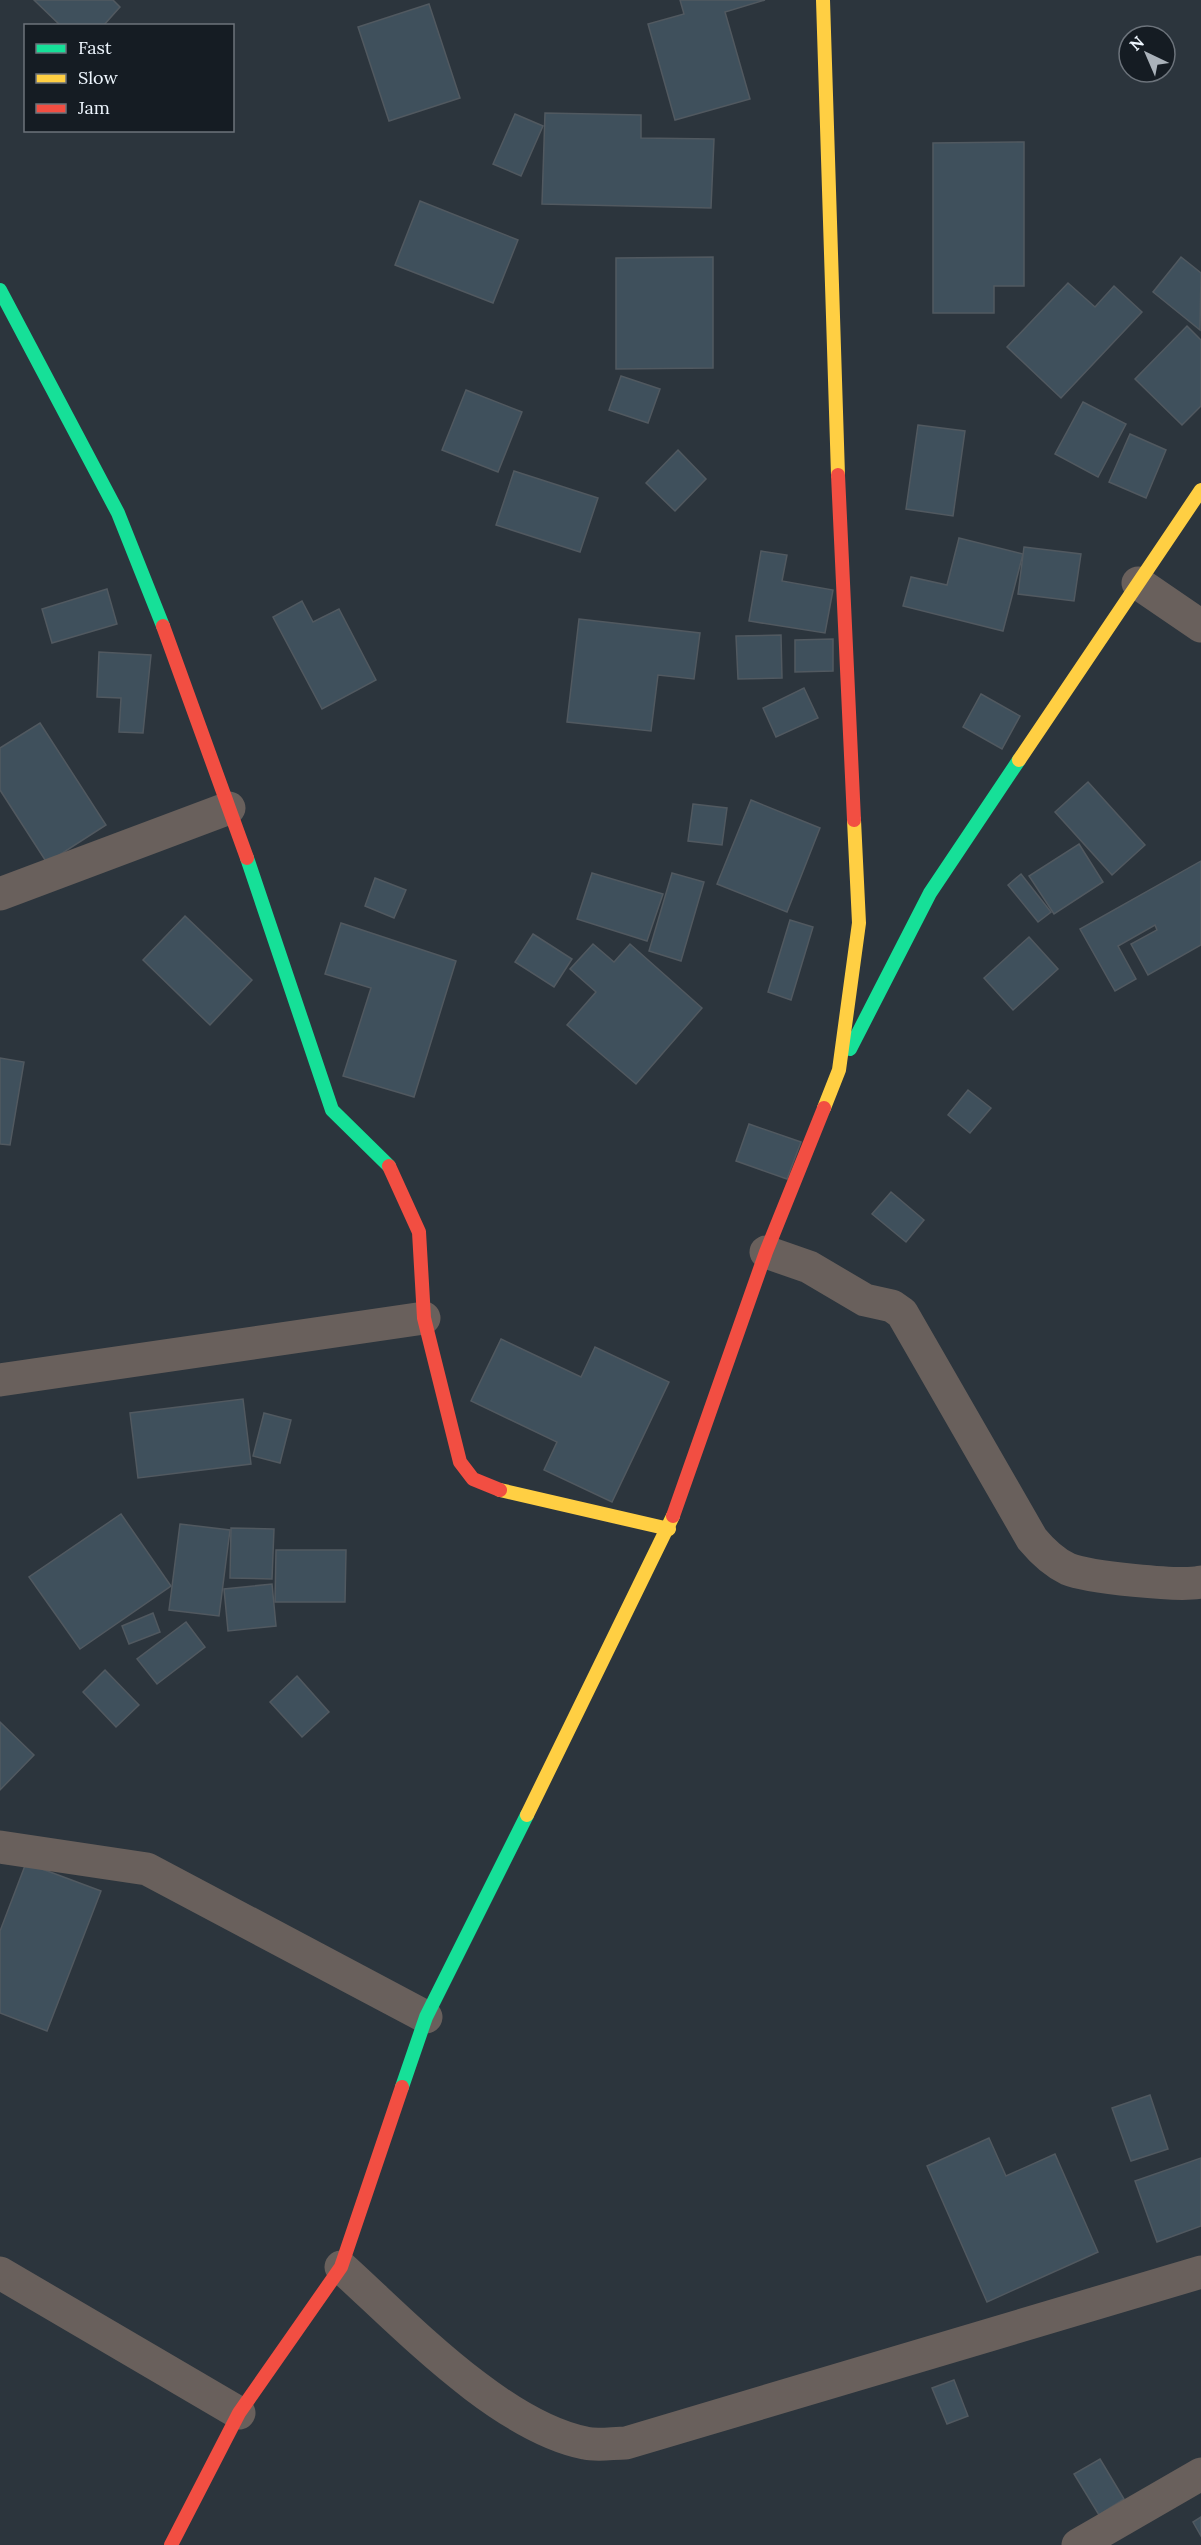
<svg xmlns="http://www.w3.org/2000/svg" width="1201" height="2545" font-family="Lora,serif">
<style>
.building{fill:#3f505c;stroke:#515960;stroke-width:1.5}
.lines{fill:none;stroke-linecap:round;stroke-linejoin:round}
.street{stroke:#69605c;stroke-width:33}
.fast{stroke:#16e098;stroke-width:14}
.slow{stroke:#ffcf43;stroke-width:14}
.jam{stroke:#f24e42;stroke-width:14}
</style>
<rect width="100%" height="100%" fill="#2c353d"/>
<g class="building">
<polygon points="34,0 113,0 120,7 103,26 61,26"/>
<polygon points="680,0 765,0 725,12 750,99 675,120 648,24 684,14"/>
<polygon points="429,4 460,98 389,121 358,27"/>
<polygon points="545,113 641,115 641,138 714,139 711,208 542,204"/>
<polygon points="515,114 543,126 521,176 493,164"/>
<polygon points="1024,142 1024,286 994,286 994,313 933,313 933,143"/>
<polygon points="420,201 518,240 493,303 395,265"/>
<polygon points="713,257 713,368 616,369 616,258"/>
<polygon points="1181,257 1201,273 1200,330 1153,292"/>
<polygon points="1068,283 1095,307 1114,286 1142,312 1061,398 1007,347"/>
<polygon points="1187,326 1201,340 1201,406 1182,425 1135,379"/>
<polygon points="621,376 660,389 648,423 609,410"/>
<polygon points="466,390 522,412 498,472 442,450"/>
<polygon points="1083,402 1126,424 1098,477 1055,454"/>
<polygon points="918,425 965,431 953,516 906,509"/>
<polygon points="1130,434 1166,450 1146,498 1109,482"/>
<polygon points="678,450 706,479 675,511 646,483"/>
<polygon points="514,471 598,498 580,552 496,525"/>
<polygon points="959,538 1023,554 1003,631 903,606 911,577 947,585"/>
<polygon points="1024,547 1081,554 1074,601 1018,594"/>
<polygon points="761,551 787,555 782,581 833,590 825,633 749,621"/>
<polygon points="107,589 117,624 52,643 42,609"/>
<polygon points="302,601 313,622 339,609 376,680 322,709 273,617"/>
<polygon points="579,619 700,633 694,679 658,675 651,731 567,722"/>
<polygon points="781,635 782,678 738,679 736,636"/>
<polygon points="833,639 833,671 795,672 795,640"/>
<polygon points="99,652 151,655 143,733 119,732 121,698 97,697"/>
<polygon points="804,688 818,718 776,737 763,708"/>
<polygon points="981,694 1020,716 1002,749 963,727"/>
<polygon points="40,723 106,825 47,863 0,790 0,748"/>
<polygon points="1088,782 1145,845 1112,875 1055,812"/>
<polygon points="751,800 820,828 787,912 717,884"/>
<polygon points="693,804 727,808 722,845 688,841"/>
<polygon points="1079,844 1103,882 1054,914 1029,876"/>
<polygon points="1201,861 1201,945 1148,975 1131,944 1157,930 1155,925 1118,946 1136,979 1115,991 1080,929"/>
<polygon points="592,873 663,894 647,941 577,919"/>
<polygon points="672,873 704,882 681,961 649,951"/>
<polygon points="1021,874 1051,912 1038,922 1008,885"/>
<polygon points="375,878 406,890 394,918 365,906"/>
<polygon points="185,916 252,980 210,1025 143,960"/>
<polygon points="790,920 813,927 791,1000 768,992"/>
<polygon points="341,923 456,961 414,1097 343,1076 371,988 325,974"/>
<polygon points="533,934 572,959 554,987 515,962"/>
<polygon points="1029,937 1058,969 1013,1010 984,978"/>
<polygon points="593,944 614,962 630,944 702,1008 636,1084 567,1025 596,992 570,969"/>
<polygon points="0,1058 24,1062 10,1145 0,1144"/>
<polygon points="968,1090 991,1108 970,1133 948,1115"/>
<polygon points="749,1124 801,1142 787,1179 736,1161"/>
<polygon points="891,1192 924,1220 906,1242 872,1214"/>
<polygon points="501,1339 581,1377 595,1347 669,1382 612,1502 544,1470 557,1442 471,1401"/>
<polygon points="243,1399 251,1464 138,1478 130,1413"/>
<polygon points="264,1413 291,1420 280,1463 253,1456"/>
<polygon points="121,1514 171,1586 80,1649 29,1577"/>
<polygon points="180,1524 230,1530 219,1616 169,1610"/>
<polygon points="231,1528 274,1529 272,1579 230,1578"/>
<polygon points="276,1550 346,1550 345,1602 275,1602"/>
<polygon points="272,1584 276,1626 228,1631 224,1589"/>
<polygon points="153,1613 160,1632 129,1644 122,1626"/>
<polygon points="186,1622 205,1647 157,1684 137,1659"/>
<polygon points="105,1670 139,1705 116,1727 83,1692"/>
<polygon points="297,1676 329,1712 302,1737 270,1702"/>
<polygon points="0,1722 34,1755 0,1790"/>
<polygon points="26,1863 101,1891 47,2031 0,2013 0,1931"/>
<polygon points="1150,2095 1168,2149 1131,2161 1112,2108"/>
<polygon points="989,2138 1006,2176 1055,2154 1098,2252 987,2302 927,2166"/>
<polygon points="1201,2158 1201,2226 1157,2242 1135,2181"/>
<polygon points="954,2380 968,2416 947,2424 932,2388"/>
<polygon points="1100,2459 1124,2499 1099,2515 1074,2474"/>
<polygon points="1201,2517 1201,2536 1193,2522"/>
</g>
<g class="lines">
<g class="street">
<polyline points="1138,583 1201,626"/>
<polyline points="0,894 229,808"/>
<path d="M766,1252L809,1267L865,1300L892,1306L902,1313L1032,1539C1042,1551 1053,1562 1068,1569C1087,1577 1181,1587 1201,1582"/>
<polyline points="0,1380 424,1318"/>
<polyline points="0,1847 147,1869 426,2017"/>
<path d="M341,2267C404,2324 500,2426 585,2443C597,2446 613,2443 626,2443L1201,2272"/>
<polyline points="0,2273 239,2413"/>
<polyline points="1078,2545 1201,2474"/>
</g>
<g class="fast">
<polyline points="0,290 118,513 163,626"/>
<polyline points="247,858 332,1110 389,1166"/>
<polyline points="850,1049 930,893 1019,760"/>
<polyline points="402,2087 426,2017 527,1815"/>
</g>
<g class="slow">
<polyline points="823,0 838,475"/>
<polyline points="1019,760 1201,490"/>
<polyline points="824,1108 839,1070 859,923 854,820"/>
<polyline points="500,1490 669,1529"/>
<polyline points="527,1815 673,1516"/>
</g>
<g class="jam">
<polyline points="838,475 854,820"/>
<polyline points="163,626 247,858"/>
<polyline points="389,1166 419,1232 424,1318 460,1462 473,1479 500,1490"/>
<polyline points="673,1516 766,1252 824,1108"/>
<polyline points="171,2545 239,2413 341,2267 402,2087"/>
</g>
</g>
<rect x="24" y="24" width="210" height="108" fill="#151c23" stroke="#6c737b" stroke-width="1.5"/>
<rect x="36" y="44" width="30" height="9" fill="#16e098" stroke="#6c737b" stroke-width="1.5"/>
<text x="78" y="54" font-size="18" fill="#eef6fe">Fast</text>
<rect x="36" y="74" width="30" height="9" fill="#ffcf43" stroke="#6c737b" stroke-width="1.5"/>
<text x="78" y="84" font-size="18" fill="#eef6fe">Slow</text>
<rect x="36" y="104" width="30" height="9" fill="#f24e42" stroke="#6c737b" stroke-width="1.5"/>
<text x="78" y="114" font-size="18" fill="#eef6fe">Jam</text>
<g transform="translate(1147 54) rotate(316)"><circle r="28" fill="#151c23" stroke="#6c737b" stroke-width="1.5"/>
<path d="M0-4.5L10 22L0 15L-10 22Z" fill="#aab2ba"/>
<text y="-9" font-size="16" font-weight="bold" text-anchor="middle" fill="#eef6fe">N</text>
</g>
</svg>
